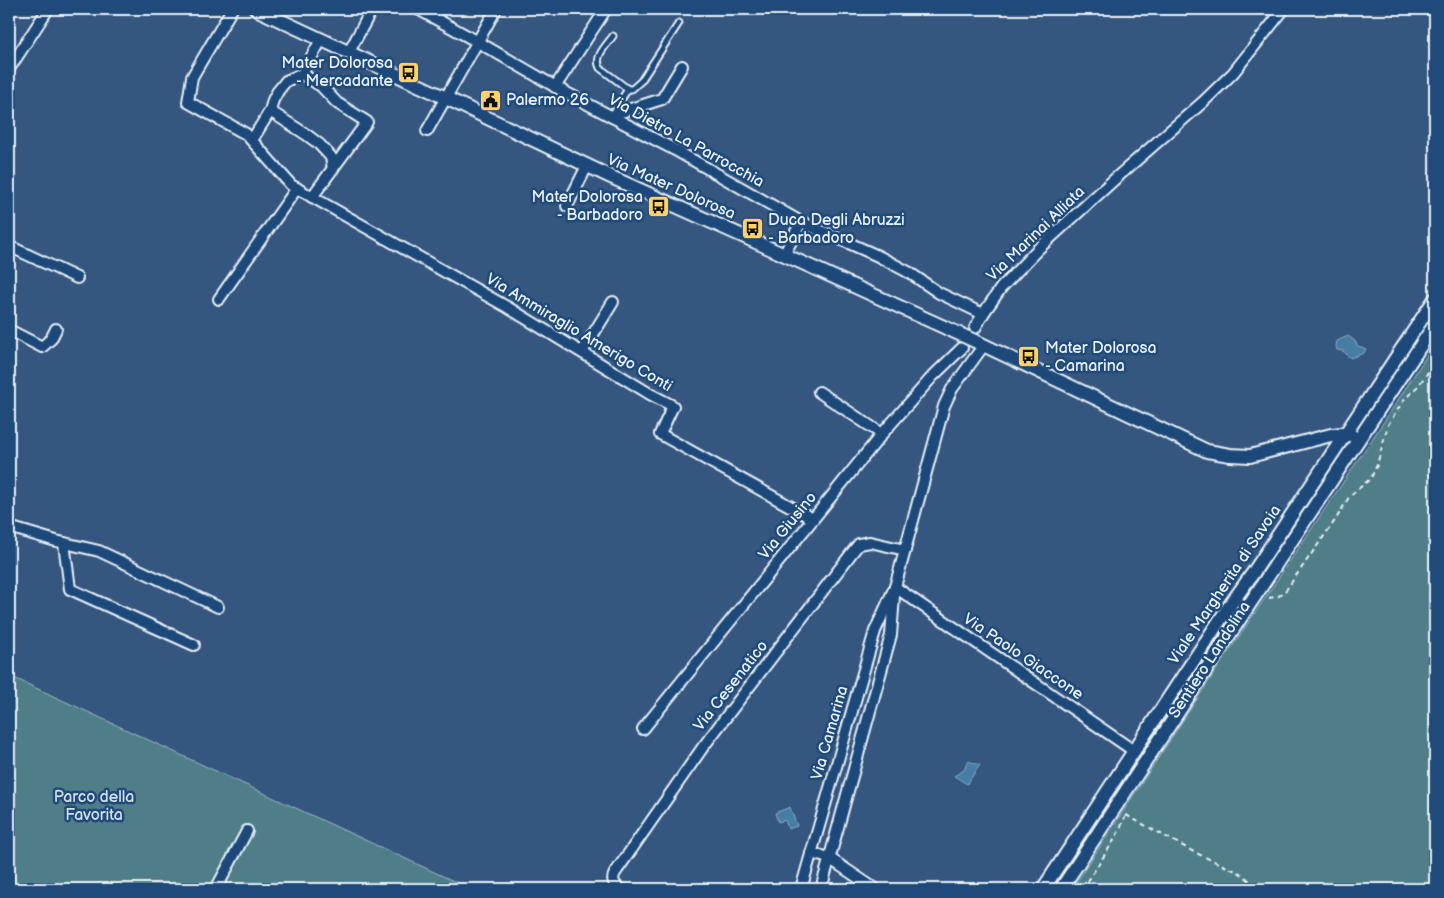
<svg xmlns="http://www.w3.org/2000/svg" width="1444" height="898" font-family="'Balsamiq Sans',sans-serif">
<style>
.green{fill:#4f7e89;stroke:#9cb8c0}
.water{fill:#477ca4;stroke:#87abc6}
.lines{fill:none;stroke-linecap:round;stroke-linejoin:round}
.service-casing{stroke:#e8f1f8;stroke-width:9}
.minor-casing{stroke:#e8f1f8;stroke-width:14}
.tertiary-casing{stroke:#e8f1f8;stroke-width:16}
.path{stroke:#e8f1f8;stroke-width:2;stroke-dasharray:5 4;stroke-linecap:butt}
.service{stroke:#1f4a7a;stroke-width:5}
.minor{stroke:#1f4a7a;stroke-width:10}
.tertiary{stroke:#1f4a7a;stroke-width:12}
.tertiary-bridge-casing{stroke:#e8f1f8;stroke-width:16;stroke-linecap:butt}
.tertiary-bridge{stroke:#1f4a7a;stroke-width:12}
.labels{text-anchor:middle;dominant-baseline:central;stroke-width:5;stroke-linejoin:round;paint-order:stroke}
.poi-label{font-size:16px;fill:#e8f1f8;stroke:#1f4a7a;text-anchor:start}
.street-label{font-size:16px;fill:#e8f1f8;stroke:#1f4a7a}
.park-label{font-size:16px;fill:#d1e0e7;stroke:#1f4a7a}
</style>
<rect width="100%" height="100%" fill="#35567e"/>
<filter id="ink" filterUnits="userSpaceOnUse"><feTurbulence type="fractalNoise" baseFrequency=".02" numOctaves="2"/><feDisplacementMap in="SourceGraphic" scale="10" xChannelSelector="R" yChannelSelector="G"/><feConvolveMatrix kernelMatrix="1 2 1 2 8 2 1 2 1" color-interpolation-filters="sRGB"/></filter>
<g filter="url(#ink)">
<g class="green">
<polygon points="1435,343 1435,889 1072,889 1203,690 1389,414"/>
<polygon points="9,676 10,676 471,889 9,889"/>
</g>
<g class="water">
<polygon points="1348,336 1355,341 1358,346 1366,349 1364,353 1350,358 1343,351 1337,350 1336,346 1337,341"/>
<polygon points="968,761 980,765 967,784 954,776 964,770"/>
<polygon points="790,807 797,826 788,829 785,820 778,822 775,813"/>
</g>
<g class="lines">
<defs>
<g id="service">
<path d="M613,36C606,46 594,56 600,68L628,89"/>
<polyline points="616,114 619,103 628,89 632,89 641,81 679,23"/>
</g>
<g id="minor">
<polyline points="232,9 192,77 188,102 246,134 291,185 507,307 650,394 673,406 660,434 813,519"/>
<polyline points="418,9 478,42 561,90 675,150 801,222"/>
<polyline points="349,52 372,9"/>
<polyline points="9,69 48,9"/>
<polyline points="302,74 321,86 337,103 367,122 312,197"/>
<polyline points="555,87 606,9"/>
<polyline points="270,111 307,135 319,144 331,157 333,169"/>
<polyline points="612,117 615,114 662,99 682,66"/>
<polyline points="427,131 496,9"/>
<polyline points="252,140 270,111 273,100 278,91 286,81 302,74 321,40"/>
<polyline points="567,206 587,166"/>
<polyline points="9,246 77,278"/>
<polyline points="784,255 801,222 878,256 910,273 939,293 983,314 1001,288 1038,249 1116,178 1203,102 1233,73 1284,9"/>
<polyline points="219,299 297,188"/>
<polyline points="975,328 983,314"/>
<polyline points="9,330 42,347 51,339 56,329"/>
<polyline points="582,352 613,302"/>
<polyline points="819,392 882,434"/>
<polyline points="9,527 56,541 99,551 218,607"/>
<polyline points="64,543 70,589 194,645"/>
<polyline points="895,587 1134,751"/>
<polyline points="643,729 882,434 933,376 962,348"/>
<polyline points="811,853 829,858 875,889"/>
<polyline points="216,889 247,831"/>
<path d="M620,889C614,884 611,880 615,873L703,747L854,550L859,544L870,542L905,550"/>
<polyline points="801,889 875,631 895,587 944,406 952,389 984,345"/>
<polyline points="821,889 891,635 894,596"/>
</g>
<g id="tertiary">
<polyline points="256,9 446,98 611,177 816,269"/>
<polyline points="977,342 1207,451 1230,455 1250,456 1331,435 1342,434 1351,435"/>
<polyline points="1043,889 1228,608 1253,573 1435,299"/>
<polyline points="1061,889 1435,324"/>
</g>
</defs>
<use href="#service" class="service-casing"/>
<use href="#minor" class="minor-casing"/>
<use href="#tertiary" class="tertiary-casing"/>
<g class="path">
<polyline points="1269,598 1279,596 1286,590 1336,519 1349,497 1371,478 1377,465 1388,425 1396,412 1404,400 1418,386 1435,363"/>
<polyline points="1126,815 1194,852 1240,873 1254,884 1255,889"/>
<polyline points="1083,889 1116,837 1127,813"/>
</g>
<use href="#service" class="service"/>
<use href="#minor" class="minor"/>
<use href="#tertiary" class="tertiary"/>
<defs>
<polyline id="tertiary-bridge" points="816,269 977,342"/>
</defs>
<use href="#tertiary-bridge" class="tertiary-bridge-casing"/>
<use href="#tertiary-bridge" class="tertiary-bridge"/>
</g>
</g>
<defs>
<symbol id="bus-square" viewBox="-11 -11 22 22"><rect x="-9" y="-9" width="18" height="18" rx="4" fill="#ffd166" stroke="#1f4a7a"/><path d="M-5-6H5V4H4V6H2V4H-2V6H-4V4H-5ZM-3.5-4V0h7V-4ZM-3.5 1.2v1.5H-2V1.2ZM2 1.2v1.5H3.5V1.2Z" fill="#111"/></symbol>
<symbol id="civic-square" viewBox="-11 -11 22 22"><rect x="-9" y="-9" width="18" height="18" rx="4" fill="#ffd166" stroke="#1f4a7a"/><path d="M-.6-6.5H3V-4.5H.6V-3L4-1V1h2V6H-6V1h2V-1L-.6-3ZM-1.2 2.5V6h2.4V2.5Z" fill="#111"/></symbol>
</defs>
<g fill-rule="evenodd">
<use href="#bus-square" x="396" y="60" width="25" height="25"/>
<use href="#civic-square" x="478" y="88" width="25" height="25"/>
<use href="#bus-square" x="646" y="194" width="25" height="25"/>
<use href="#bus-square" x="740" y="216" width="25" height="25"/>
<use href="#bus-square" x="1016" y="344" width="25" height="25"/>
</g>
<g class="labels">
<g class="poi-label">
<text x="393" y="63" text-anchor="end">Mater Dolorosa<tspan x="393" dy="18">- Mercadante</tspan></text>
<text x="506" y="100">Palermo 26</text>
<text x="643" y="197" text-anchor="end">Mater Dolorosa<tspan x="643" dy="18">- Barbadoro</tspan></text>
<text x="768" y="220">Duca Degli Abruzzi<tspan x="768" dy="18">- Barbadoro</tspan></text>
<text x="1045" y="348">Mater Dolorosa<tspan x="1045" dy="18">- Camarina</tspan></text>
</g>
<g class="street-label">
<text transform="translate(686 141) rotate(29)">Via Dietro La Parrocchia</text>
<text transform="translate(671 187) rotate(24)">Via Mater Dolorosa</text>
<text transform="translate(1036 234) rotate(-44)">Via Marinai Alliata</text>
<text transform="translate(579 333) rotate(31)">Via Ammiraglio Amerigo Conti</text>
<text transform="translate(788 526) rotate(-51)">Via Giusino</text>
<text transform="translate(1225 585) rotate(-56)">Viale Margherita di Savoia</text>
<text transform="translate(1023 657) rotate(34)">Via Paolo Giaccone</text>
<text transform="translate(1210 660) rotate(-57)">Sentiero Landolina</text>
<text transform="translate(731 686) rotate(-52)">Via Cesenatico</text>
<text transform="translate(830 733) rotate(-74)">Via Camarina</text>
</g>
<g class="park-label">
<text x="94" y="797">Parco della<tspan x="94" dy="18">Favorita</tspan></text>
</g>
</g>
<rect width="1444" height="898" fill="none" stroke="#1f4a7a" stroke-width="30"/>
<rect x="15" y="15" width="1414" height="868" fill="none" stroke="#e8f1f8" stroke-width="2" filter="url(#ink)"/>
</svg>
